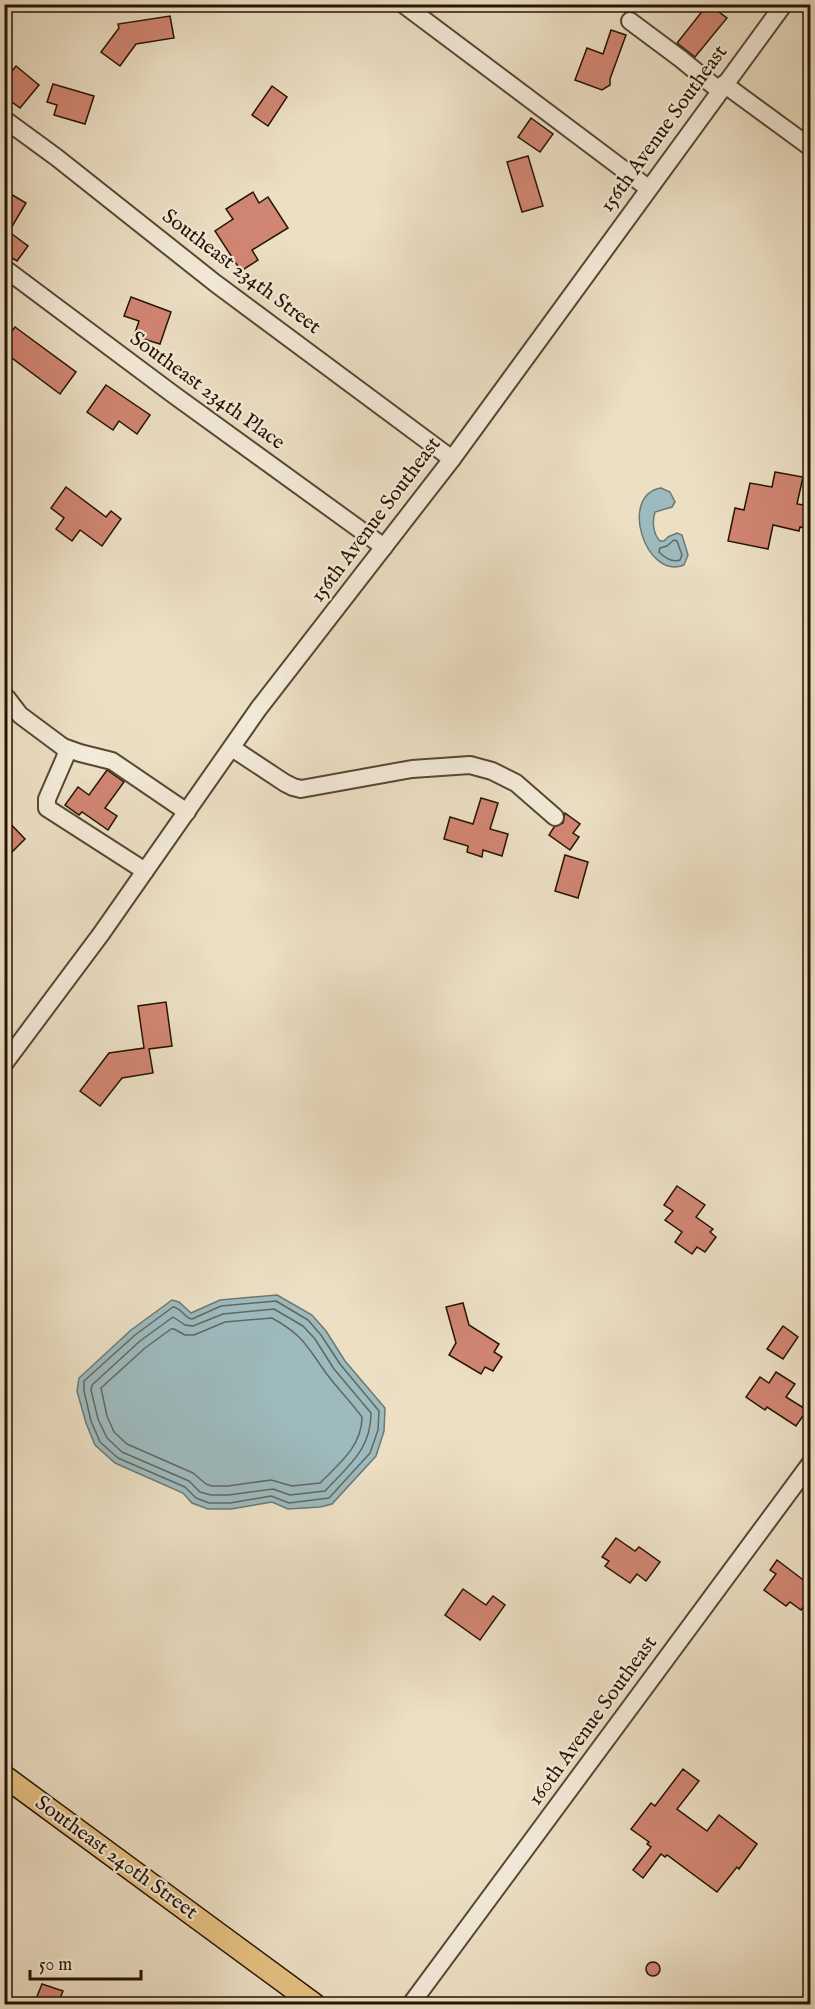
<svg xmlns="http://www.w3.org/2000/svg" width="815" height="2009" font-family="'IM FELL English',serif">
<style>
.water{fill:#9dbabe;stroke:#6d7873;stroke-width:1.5}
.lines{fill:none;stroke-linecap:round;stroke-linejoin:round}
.shore{stroke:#626760;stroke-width:1.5}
.building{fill:#d18673;stroke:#261402;stroke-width:1.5}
.minor-casing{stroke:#584732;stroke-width:20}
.major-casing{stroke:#261402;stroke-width:24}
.minor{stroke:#f3ead9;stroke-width:16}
.major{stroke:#e6c082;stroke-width:21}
.labels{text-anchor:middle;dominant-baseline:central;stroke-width:4.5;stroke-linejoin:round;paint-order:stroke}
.street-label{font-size:21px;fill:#261402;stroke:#f3ead9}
</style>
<rect width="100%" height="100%" fill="#ecdfc4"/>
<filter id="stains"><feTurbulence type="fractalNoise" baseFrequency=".00333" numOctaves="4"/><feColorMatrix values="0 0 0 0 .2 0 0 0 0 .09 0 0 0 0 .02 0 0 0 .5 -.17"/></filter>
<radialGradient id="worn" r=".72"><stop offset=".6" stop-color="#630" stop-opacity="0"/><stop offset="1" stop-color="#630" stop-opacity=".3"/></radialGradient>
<g class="water">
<path d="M661,488L670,492L675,502L672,507L655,512C652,521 653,534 660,541H664L668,537L677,533L682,535L688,555L684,565C646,581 618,495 661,488Z"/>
<polygon points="277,1295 312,1315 326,1331 345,1361 385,1408 384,1431 376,1456 332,1504 320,1507 288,1509 272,1502 231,1509 208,1509 192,1503 183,1493 115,1463 95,1445 86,1423 77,1391 79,1378 131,1330 172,1300 179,1302 191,1313 220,1300"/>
</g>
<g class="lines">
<g class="shore">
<path d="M677,541L682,555L680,560C672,563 664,557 659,552L660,548L667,546L674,540Z"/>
<path d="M276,1301L308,1320L321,1335L340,1364L379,1411L378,1430L370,1453L329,1498L289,1503L271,1496L230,1503H209L196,1498L185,1487L118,1458L100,1442L91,1421L84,1391V1381L135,1335L173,1307C182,1308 184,1318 192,1319L221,1306Z"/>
<path d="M274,1309L303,1326L315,1339L334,1369L371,1413C371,1450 348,1466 325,1491L290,1495L273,1489L229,1495H211L200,1492L189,1481L122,1452L107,1438L98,1419L91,1390L92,1385L140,1341L173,1317L185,1325L193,1326L223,1314Z"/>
<path d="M272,1318C304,1336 306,1345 326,1373C337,1388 351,1402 362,1417C362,1446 339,1464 320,1483L292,1486L271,1480L228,1486H212L206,1484L193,1473L127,1444L114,1432L107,1416L101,1388L145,1348L171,1329H174L185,1335H194L225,1322Z"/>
</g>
</g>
<g class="building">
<polygon points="708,4 727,18 695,57 677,43"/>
<polygon points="170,16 174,38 136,44 120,66 101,52 119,28 118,24"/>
<polygon points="611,30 626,35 610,79 610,85 602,90 575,80 587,48 603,54"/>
<polygon points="16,66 39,85 20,108 4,96 4,81"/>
<polygon points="53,84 94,96 85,124 54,115 57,105 47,102"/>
<polygon points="272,86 287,97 268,126 252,115"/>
<polygon points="531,118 553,134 540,152 518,137"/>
<polygon points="528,156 543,206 522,212 507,162"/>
<polygon points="4,190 26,203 4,240"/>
<polygon points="253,192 259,203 268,197 288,228 252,250 258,260 241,271 215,231 233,219 226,209"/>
<polygon points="12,234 28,246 17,261 4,253 4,244"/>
<polygon points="131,297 171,312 160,344 134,336 139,321 124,316"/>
<polygon points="15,327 76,372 60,394 4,352 4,341"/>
<polygon points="106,385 150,415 137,434 119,421 113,430 87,412"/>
<polygon points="775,472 803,477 797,504 810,506 810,529 800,527 799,531 773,525 768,549 728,541 735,508 744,510 750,483 772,487"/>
<polygon points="66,487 106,517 111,511 121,519 102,546 80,530 72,541 56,529 64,518 51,508"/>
<polygon points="107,770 124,782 105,808 117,816 108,830 82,812 79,815 65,805 78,787 89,795"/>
<polygon points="481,798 498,803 490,829 508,834 502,856 483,850 482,857 467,852 468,846 444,839 450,817 473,824"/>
<polygon points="565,813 580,824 573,833 579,837 570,850 549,835 554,827 563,823"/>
<polygon points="4,817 25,839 11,853 4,846"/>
<polygon points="565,855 588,862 578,898 555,891"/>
<polygon points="166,1002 172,1046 149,1049 153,1073 122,1078 100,1106 80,1091 109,1053 144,1048 138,1006"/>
<polygon points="677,1186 705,1205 696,1217 713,1229 710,1232 716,1237 705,1252 697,1247 692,1254 675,1242 682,1232 665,1220 673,1211 664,1205"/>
<polygon points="463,1303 469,1325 499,1344 494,1352 502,1357 493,1371 485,1367 481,1374 449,1355 456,1343 446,1307"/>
<polygon points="783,1326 798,1337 783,1359 767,1349"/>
<polygon points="776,1372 795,1384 786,1397 807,1410 796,1426 767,1407 765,1410 746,1397 760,1377 769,1383"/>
<polygon points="616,1538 635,1551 639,1547 660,1562 646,1581 637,1574 630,1583 605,1566 609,1561 602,1557"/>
<polygon points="777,1560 810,1585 810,1598 801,1610 790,1602 786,1606 764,1590 776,1574 770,1570"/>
<polygon points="463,1589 486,1605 493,1596 505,1605 480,1640 445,1615"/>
<polygon points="683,1769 699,1781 677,1809 707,1831 719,1815 757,1844 739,1869 737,1867 717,1892 667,1855 665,1857 661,1854 643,1878 633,1870 651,1847 647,1844 649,1842 631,1829 651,1803 655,1806"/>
<circle cx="653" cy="1969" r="7"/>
<polygon points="42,1984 63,1991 58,2004 34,2004"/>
</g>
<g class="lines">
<defs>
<g id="minor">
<polyline points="403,4 648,188"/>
<polyline points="630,21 681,59 720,91"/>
<polyline points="724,84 810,147"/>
<polyline points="4,119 56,157 215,283 452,459"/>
<polyline points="4,268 174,395 384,547"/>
<polyline points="7,698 20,715 63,747 67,753 47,799 47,808 145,871"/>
<polyline points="63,747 80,753 112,761 187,812"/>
<polyline points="232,748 285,783 293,787 301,789 412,769 470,765 492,771 516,783 555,817"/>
<polyline points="4,1064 101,934 259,708 452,459 784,4"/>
<polyline points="411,2004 810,1464"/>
</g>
<polyline id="major" points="4,1776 314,2004"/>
</defs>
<use href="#minor" class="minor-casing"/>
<use href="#major" class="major-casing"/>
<use href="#minor" class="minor"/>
<use href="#major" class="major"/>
</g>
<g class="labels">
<g class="street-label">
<text transform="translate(664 129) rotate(-54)">156th Avenue Southeast</text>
<text transform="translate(241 272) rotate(37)">Southeast 234th Street</text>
<text transform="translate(207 391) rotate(36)">Southeast 234th Place</text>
<text transform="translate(376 520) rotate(-53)">156th Avenue Southeast</text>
<text transform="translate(593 1721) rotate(-54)">160th Avenue Southeast</text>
<text transform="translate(116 1858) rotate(36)">Southeast 240th Street</text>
</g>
</g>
<rect width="815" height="2009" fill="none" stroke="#ecdfc4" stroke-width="24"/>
<rect x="6" y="6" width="803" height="1997" fill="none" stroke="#261402" stroke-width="3"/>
<rect x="12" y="12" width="791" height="1985" fill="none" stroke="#261402" stroke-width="1.5"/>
<path d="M30 1970v9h111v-9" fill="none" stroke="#261402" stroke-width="3"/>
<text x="39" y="1970" font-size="18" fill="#261402" stroke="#f3ead9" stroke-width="4.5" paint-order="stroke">50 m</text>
<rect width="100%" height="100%" filter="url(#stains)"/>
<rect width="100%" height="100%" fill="url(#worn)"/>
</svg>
